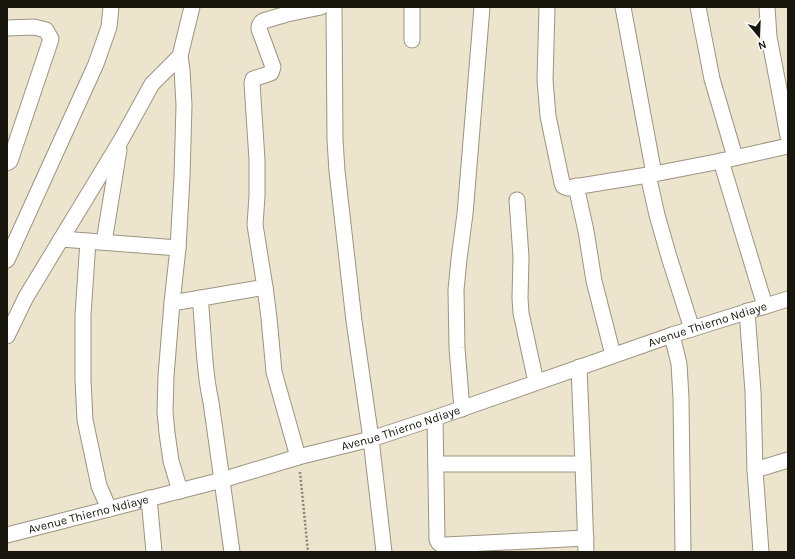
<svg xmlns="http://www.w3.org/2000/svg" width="795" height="559" font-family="Karla,sans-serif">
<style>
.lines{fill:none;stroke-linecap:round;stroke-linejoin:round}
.minor-casing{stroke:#9d9480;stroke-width:17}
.path{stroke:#8c8676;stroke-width:2.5;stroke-dasharray:2 2;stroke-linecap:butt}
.minor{stroke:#fff;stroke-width:15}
.labels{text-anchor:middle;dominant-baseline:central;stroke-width:4;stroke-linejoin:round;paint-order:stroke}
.street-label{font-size:12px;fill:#18150d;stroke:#fff}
</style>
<rect width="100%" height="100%" fill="#ede4ce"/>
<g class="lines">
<defs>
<g id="minor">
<polyline points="334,7 335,140 337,171 354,321 371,439 384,552"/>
<polyline points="547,7 545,80 548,116 562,183 563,186 568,188 654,174 721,161 788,146"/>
<polyline points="623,7 654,174"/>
<polyline points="698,7 712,79 735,157"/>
<polyline points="767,7 769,37 788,136"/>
<polyline points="7,28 34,27 46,30 51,39 10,161 7,163"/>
<polyline points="412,40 412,7"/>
<polyline points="180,56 182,70 184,105 182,177 178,248 172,303 166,376 165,412 167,433 171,461 180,491"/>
<polyline points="721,161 765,306"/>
<polyline points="648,175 657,215 669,257 692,329"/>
<polyline points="576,186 586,231 594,281 613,355"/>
<polyline points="517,200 521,257 520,298 521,313 536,382"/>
<polyline points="61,239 178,248"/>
<polyline points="88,241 83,315 83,380 85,420 99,486 109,509"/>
<polyline points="104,242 119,150"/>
<polyline points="7,260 96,64 109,27 111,7"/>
<path d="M200,298C204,332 203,368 211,402L232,552"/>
<polyline points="172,303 265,287"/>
<polyline points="747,311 753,392 755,470 761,552"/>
<polyline points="672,335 679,364 681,398 683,552"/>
<polyline points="7,336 26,297 120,142 152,84 180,56 192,7"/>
<polyline points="579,367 583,464 586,552"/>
<polyline points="462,409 457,348 456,290 459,259 465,214 482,7"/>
<path d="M435,418L437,539C438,543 440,545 445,545L586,538"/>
<path d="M298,457L274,372L269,318L265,287L255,225L257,196V160L252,83L253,79L271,73L273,67L259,29C259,25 260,23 263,21L287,14L321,7"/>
<polyline points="436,464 583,464"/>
<polyline points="755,470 788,460"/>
<polyline points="149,498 154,552"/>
<path id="s1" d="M7,535L222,480L298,457L371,439L435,418L672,335L788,299"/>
</g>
</defs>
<use href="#minor" class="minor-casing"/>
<polyline class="path" points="300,472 308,552"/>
<use href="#minor" class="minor"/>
</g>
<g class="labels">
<g class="street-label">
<text stroke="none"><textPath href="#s1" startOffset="732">Avenue Thierno Ndiaye</textPath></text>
<text stroke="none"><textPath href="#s1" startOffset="408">Avenue Thierno Ndiaye</textPath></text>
<text stroke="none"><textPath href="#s1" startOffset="84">Avenue Thierno Ndiaye</textPath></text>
</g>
</g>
<rect width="795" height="559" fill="none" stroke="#18150d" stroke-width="16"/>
<g transform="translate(759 36) rotate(161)" stroke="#ffffff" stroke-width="3" paint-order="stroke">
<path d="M0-3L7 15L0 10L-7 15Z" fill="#18150d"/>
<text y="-6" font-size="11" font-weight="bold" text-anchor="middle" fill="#18150d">N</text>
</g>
</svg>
